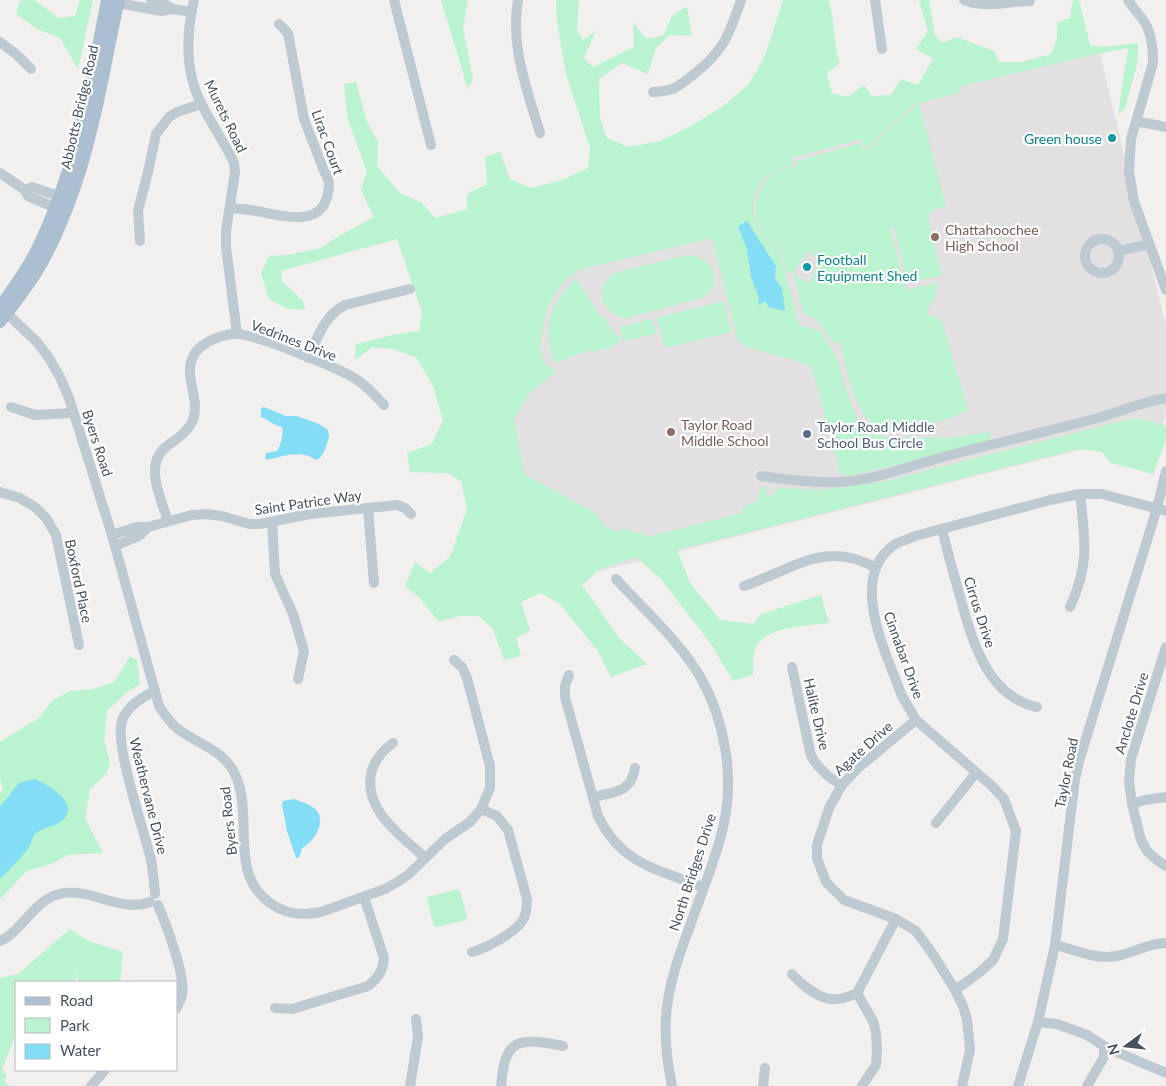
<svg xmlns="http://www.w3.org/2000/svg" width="1166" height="1086" font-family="Lato,sans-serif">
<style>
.education{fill:#e3e0e1}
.green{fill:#b9f3cf;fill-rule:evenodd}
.water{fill:#83ddf4}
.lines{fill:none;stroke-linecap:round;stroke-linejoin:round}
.minor{stroke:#becad2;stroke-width:10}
.major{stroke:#acbfd0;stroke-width:12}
.culture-dot{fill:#0f9aa8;stroke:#fff;stroke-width:2}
.education-dot{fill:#8d6e63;stroke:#fff;stroke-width:2}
.service-dot{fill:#5c6f8a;stroke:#fff;stroke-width:2}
.labels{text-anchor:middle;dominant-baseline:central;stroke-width:4.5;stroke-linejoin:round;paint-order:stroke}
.street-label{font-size:14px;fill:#45525e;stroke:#fff}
.culture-label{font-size:14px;fill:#0d838f;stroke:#fff;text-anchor:end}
.education-label{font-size:14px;fill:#785e54;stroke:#fff;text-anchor:start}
.service-label{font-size:14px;fill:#4e5e75;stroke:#fff;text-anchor:start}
</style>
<rect width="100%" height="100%" fill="#f2efef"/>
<polygon class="education" points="1098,46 1166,327 1166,409 1163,429 540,586 442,219 703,146"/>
<g class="green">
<polygon points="22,0 34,0 59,18 75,16 80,0 93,0 78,69 60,38 37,29 16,14 19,2"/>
<polygon points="441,0 468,0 463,29 473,79 468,89"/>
<path d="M556,0H579L577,30L583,40L596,31L584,58L593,67L634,47L633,22L646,39L663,36L672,16L687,6L692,36L670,35L656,48L648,74L622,63L599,79L600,118L607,138L628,147L660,141L689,127L722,107L748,85L764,58L783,0H828C836,20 832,42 840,63L827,73L832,93L848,97L864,85L872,96L891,95L901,79L918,85L933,59L916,49L928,31L919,0H929L935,36L943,43L957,37L994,51L999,62H1022L1051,54L1057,39V23L1070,18L1073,0H1079L1090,45L1102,47L1138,43V60L1125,109L1118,114L1128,48L1088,56L961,86L959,93L919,103L946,207L933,210V212L929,213L930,217L928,218L942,275L908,283L894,226L890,227L906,290L937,283L936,295L927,310L928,314L942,321L968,411C943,420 888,445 867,418C852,400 846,365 840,342L853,338L834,343L818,321L804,313L793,274L808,283L822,260L807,251L793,273H787L779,245C750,236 749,193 771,176C778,170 788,168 797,165L796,161L861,143L863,149L875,146L880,137L917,104H914L879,136L872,145L864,147L861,139L792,158L793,165C781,168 768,173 760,184C746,206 754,237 778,246L799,325L821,331L836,356L846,391L857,418L868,434L889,437L949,438L989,432L991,440L905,463L847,476L840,473L818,389L811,367L793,360L751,348L738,341L712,238L578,270C553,288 544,309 541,339C540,347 540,355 544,362C547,366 552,369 556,372L530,392L514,419L524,474L594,512L607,528L621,532L623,527C629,533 635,534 643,532L646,537L743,513L742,508L757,501L761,487H767L765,494L772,496L779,488L820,490L882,482L1130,419H1142L1166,426V440L1153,474L1111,463L1102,452L1079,449L677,550L690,583L720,620L754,624L761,614L821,595L829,623C811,625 772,627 760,641C752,650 753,664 753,675L733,681L711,644L661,579L636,557L600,569L582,585L619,638L647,664L611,677L598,651L559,603L540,593L521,602L530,631L516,638L521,656L504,660L493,629L479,616H459L439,622L420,598L405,586L415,562L430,573L450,557L467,509L461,481L447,473L410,472L407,453L432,444L443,420L433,386L416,357L392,349L372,347L355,360L356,344L397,334L419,331L422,312L397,239L281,271L282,281L303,301L305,310L288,309L269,299L261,273L269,256L288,255L321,248L337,237L374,217L361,190L367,172L348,120L344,84L356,82L367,122L378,142L377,166L400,193L422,203L435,218L467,209V194L487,184L485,157L500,152L510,179L531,188L562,180L588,168L590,148L566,74L557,22ZM747,221L776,266L775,279L780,283L785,311L768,307L767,300L759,304V298L751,277L747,249L738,227Z"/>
<path d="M689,255C713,258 724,281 704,297L628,318C605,319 591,287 613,275C621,270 631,269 639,267C656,263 673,258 689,255Z"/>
<path d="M576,278L601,318L604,317L615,334L620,337L618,344L604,350L602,348L592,353L590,350L555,363C542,326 549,305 576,278Z"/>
<polygon points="724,301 731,332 665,348 657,318"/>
<polygon points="652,319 656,334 623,341 620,327"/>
<polygon points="130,656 137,660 140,684 127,692 107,711 104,740 110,762 107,773 90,789 85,818 103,853 68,855 51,864 27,871 0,899 0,793 3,789 0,779 0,742 39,718 53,700 70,691 94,689 114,682"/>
<polygon points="458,889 460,891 467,917 466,920 436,927 434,926 427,900 428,897"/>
<polygon points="70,929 88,941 123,952 120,982 78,982 78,970 76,979 66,982 16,982 16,1033 2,1070 7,1076 4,1081 10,1086 0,1086 0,978 18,974"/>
</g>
<g class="water">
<polygon points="747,221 776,266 775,279 782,288 785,311 768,307 766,301 758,305 759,298 751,277 747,249 738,226"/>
<path d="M264,407L286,416H297L319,424L328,430L329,436L325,450L320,458L315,460C302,449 282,457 267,460L265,458L266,453L277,451C281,445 284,434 282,427C273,425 269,420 261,417V408Z"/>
<path d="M34,779C46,783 80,803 64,819C57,826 44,827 36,833C33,836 31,843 29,847C20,859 10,869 0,879V807L19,783Z"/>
<path d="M294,799C302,802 311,804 316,810C327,822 314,842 302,848L299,858H296L287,831L282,805L283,801Z"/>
</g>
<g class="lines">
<g class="minor">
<polyline points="151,0 163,3 173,9"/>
<path d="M194,0C186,35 185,73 202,105C212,125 225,143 234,163L235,172L226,231V247L237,334"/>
<polyline points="394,0 431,145"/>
<path d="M518,0C510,45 527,90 540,133"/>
<polyline points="875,0 882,49"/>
<path d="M964,0C985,9 1007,1 1030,1"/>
<path d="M1128,0C1133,8 1140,15 1145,23C1152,35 1153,49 1153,63L1131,139L1129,172L1134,201L1166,290"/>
<polyline points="113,2 161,11 173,9 192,12"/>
<polyline points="0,42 16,54 31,69"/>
<path d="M653,92C674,91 678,87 694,74C724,51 729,35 741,0"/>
<polyline points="1136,121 1166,127"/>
<polyline points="0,173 25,190 28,196 32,198 54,207"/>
<polyline points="25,190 32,187 58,196"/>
<path d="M231,208C243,209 255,210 266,213C287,217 320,225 327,197C330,186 330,180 324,171L304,119L288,33L279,24"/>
<circle cx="1102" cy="256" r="17"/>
<polyline points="140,241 138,211 148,172 156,134 169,117 177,112 201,104"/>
<polyline points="1119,251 1149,244"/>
<path d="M2,309L37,342L49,358L60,377L69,398L112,535L159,706C165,715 170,723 178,729C196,743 218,748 231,767C258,808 225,871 270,903C285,914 303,916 321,912L385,889L399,881L409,874L445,839L470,822L481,809L490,788V766L467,678L462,667L454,660"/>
<path d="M308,358C318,337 324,316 345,305L410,289"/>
<polyline points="11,407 35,415 74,413"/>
<path d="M761,476C788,480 813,483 840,482C873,480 904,468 936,459C989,444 1044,433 1097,418C1120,412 1142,402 1166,398"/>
<polyline points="0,492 20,498 35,507 46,518 56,535 79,645"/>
<polyline points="368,508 374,583"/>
<path d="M168,521C161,499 143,464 167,446C178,438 187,433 193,420C201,397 181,374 195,353C203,342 222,334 235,334C254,333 338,368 356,379C367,386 376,396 384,405"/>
<polyline points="272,523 275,574 293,614 304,651 298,679"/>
<path d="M942,529C947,550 953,572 959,593C971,636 985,696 1037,707"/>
<polyline points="112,535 137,527 148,527 192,515 206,514 222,516 249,524 260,524 310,514 397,505 405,508 411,514"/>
<polyline points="115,546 139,536 148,527"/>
<path d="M616,579C645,611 681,642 702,680C725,722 734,776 724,823C717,857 702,891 691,923C682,948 672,973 668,1000C663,1029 666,1057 672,1086"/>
<path d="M744,586C792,570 825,539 876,568"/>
<path d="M1070,607C1090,564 1085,540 1080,494"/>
<polyline points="1166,647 1131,759 1129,781 1132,804 1141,840 1147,851 1157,860 1166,866"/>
<path d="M792,667L811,756C819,769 828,778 842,785"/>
<path d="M569,675L565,686V697L598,816C622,865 657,869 703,887"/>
<polyline points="916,720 858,768 842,785 829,808 817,845 817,858 826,882 844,900 896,919 916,931 932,953 954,988 963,1006 967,1019 970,1050 962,1086"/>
<path d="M393,743C383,750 376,758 372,770C361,809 401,835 425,858"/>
<path d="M593,797C614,792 631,793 635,768"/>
<polyline points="1132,804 1145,800 1166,797"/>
<polyline points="936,823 976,773"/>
<path d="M155,894C154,883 153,871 151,860C144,830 114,745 122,721C127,706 141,698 155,691"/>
<path d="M158,905C166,924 186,976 182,995C181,1000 178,1005 176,1009"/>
<path d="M0,941C22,931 34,902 56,895C88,884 118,914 150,902"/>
<path d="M1055,945C1076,950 1095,960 1117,956C1134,953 1148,943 1166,943"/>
<path d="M472,952C487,948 517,932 524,918C527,912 527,906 527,899L508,830L497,816L481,809"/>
<path d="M792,974C796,979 801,983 806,987C824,1001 836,1003 857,993L896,919"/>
<path d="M954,988L961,986L980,972L993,960L1003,939L1016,831L1004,799L992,786L916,720L902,696C887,655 847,578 894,545C900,541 909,539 915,536L1050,500L1080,494H1102L1166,511"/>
<polyline points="857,993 873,1021 876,1033 877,1050 876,1065 862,1086"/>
<path d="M275,1008L292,1009L368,986C378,978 383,971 384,958L364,897"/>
<polyline points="1038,1022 1057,1024 1087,1035 1107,1048 1166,1073"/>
<polyline points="91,1086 105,1070"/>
<polyline points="410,1086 418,1037 416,1019"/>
<path d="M501,1086C505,1036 520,1038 563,1046"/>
<polyline points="763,1086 765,1068"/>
<polyline points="1018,1086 1038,1022 1055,945 1075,779 1080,758 1157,508 1166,471"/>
<polyline points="1087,1086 1104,1057 1104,1047"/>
</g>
<g class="major">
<path d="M0,307C13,288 27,270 37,249C75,172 91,84 107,0"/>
<path d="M0,322C13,306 25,290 36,273C61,232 80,177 91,131C102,88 109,43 119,0"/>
</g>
</g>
<g class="culture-dot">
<circle cx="1112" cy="138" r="5"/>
<circle cx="807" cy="267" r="5"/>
</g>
<g class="education-dot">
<circle cx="935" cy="237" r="5"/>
<circle cx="671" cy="432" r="5"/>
</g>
<circle class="service-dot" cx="807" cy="434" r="5"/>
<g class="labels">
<g class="street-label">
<text transform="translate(79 107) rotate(-77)">Abbotts Bridge Road</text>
<text transform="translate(226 116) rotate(64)">Murets Road</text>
<text transform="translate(328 142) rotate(70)">Lirac Court</text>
<text transform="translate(294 340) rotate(21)">Vedrines Drive</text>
<text transform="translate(98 443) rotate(72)">Byers Road</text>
<text transform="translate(308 502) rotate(-8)">Saint Patrice Way</text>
<text transform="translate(79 581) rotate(78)">Boxford Place</text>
<text transform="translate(980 612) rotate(72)">Cirrus Drive</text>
<text transform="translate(904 655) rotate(70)">Cinnabar Drive</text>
<text transform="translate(1131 713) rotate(-73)">Anclote Drive</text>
<text transform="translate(817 714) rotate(77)">Halite Drive</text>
<text transform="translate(863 748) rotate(-42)">Agate Drive</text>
<text transform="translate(1066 773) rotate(-79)">Taylor Road</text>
<text transform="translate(149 796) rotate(76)">Weathervane Drive</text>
<text transform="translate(228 821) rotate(-96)">Byers Road</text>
<text transform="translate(692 872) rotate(-72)">North Bridges Drive</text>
</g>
<g class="culture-label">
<text x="1102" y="138">Green house</text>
<text x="817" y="259" text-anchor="start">Football<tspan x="817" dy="16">Equipment Shed</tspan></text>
</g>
<g class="education-label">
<text x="945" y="229">Chattahoochee<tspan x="945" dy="16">High School</tspan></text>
<text x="681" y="424">Taylor Road<tspan x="681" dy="16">Middle School</tspan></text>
</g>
<g class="service-label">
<text x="817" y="426">Taylor Road Middle<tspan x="817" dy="16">School Bus Circle</tspan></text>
</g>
</g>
<rect x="15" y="981" width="162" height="90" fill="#ffffff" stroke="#b5babf"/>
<rect x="25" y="997" width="25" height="8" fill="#acbfd0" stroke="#b5babf"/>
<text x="60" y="1006" font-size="15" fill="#45525e">Road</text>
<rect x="25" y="1018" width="25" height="15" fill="#b9f3cf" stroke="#b5babf"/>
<text x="60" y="1031" font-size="15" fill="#45525e">Park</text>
<rect x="25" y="1044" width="25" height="15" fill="#83ddf4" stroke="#b5babf"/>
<text x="60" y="1056" font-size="15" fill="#45525e">Water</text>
<g transform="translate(1126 1046) rotate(255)" stroke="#ffffff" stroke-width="4" paint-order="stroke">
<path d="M0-4L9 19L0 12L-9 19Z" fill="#45525e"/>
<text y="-8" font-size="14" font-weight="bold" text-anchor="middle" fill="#45525e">N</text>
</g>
</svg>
